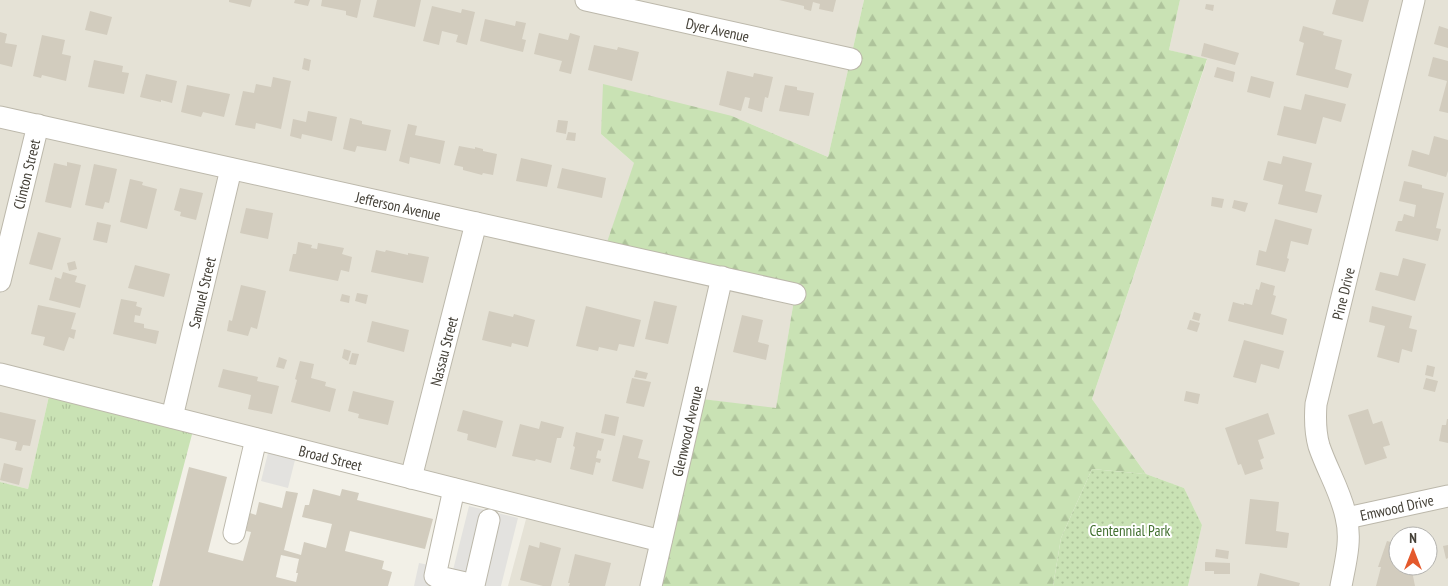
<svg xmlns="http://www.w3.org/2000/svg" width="1448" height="586" font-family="'PT Sans Narrow',sans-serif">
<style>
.residential{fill:#e5e2d6;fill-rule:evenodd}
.grass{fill:url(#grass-tufts)}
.forest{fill:url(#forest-firs)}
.park{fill:url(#park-dots)}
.parking{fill:#e3e2df}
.building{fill:#d2ccbe;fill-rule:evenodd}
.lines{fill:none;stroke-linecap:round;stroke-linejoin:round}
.minor-casing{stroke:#bcb8ab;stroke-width:23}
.minor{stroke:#fff;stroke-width:21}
.labels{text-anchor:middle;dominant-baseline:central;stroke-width:4;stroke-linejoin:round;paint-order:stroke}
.street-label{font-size:15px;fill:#444037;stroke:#fff}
.park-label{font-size:15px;fill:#427030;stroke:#fff}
</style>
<defs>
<pattern id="grass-tufts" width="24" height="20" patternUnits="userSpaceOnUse" patternTransform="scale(1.25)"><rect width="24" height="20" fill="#c9e2b4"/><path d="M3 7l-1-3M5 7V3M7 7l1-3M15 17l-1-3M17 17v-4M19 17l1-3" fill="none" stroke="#aec39b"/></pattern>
<pattern id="forest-firs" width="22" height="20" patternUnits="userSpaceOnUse" patternTransform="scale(1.25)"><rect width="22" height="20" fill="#c9e2b4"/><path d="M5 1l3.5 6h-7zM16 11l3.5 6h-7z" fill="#aec39b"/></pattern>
<pattern id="park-dots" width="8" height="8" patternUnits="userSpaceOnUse" patternTransform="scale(1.25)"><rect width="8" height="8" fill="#c9e2b4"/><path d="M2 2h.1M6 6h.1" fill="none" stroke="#aec39b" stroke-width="1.8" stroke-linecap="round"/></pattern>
</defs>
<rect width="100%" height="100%" fill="#f2f0e7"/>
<g class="residential">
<polygon points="0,0 864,0 828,157 732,116 601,134 634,163 795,294 776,409 694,398 651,586 508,586 529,508 51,387 28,489 0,482"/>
<path d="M1180,0H1448V586H1188L1202,525L1184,488L1146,474L1092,399L1207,60L1169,50ZM1398,536H1428V566H1398Z"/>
</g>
<polygon class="grass" points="51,387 195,423 152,586 0,586 0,482 28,489"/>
<polygon class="forest" points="864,0 1180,0 1169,50 1207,59 1092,399 1146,474 1092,469 1061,538 1053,586 651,586 694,398 776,408 795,294 604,251 634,163 601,134 603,84 732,116 828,157"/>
<polygon class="park" points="1092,469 1146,474 1184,488 1202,525 1188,586 1053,586 1061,538"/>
<g class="parking">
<polygon points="268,453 295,460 288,488 261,481"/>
<polygon points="469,506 518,518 501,586 414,586 419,563 453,570"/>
</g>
<g class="building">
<polygon points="229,0 252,0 250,7 229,2"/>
<polygon points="295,0 310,0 308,6 294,3"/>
<polygon points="322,0 361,0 357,18 346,15 346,11 321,6"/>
<polygon points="377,0 421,0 415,27 373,17"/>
<polygon points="779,0 836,0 833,12 819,9 820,4 813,2 811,11 804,9 804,6"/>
<polygon points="1336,0 1369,0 1363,22 1332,14"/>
<polygon points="1206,4 1214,5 1213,11 1205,9"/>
<polygon points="432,6 461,13 462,9 475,12 467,45 456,42 458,35 442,31 439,45 423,41"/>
<polygon points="90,11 112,17 107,35 85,30"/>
<polygon points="485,19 515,26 516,21 526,23 522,39 526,40 523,52 480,41"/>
<polygon points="1303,26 1324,32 1323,35 1342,40 1335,69 1352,74 1348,88 1296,75 1304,43 1299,41"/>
<polygon points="1439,26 1448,29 1448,48 1434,44"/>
<polygon points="0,32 7,34 5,43 17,45 12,67 0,64"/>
<polygon points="539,33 568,40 570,33 580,36 571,74 559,71 562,61 534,54"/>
<polygon points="42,35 65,40 62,54 71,56 66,81 42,75 41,78 33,76"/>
<polygon points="1204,43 1239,53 1235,65 1201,56"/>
<polygon points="594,45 617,50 618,47 639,52 632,81 588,70"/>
<polygon points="1433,57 1448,61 1448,113 1439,111 1447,81 1428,76"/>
<polygon points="304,58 311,60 309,71 302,69"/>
<polygon points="94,60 123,66 122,72 129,73 124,94 88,87"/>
<polygon points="1217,67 1235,72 1233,82 1214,77"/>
<polygon points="727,71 753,77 754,73 773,77 768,98 765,97 762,112 748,108 750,98 745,97 741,111 719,105"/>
<polygon points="146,74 177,81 172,103 161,100 161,102 140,97"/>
<polygon points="1251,76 1274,82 1270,98 1247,92"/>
<polygon points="273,77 291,81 281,129 256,123 255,129 235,125 243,91 254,93 256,84 271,87"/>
<polygon points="187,85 230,94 224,117 203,112 201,117 181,112"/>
<polygon points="785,85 797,87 797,90 814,93 809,116 779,111"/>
<polygon points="1305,94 1346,104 1341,122 1323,117 1316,144 1277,135 1284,106 1301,110"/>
<polygon points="308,111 337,117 332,141 302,134 301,139 290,136 293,119 306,122"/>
<polygon points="350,118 362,121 362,124 391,130 386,151 357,146 355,152 343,149"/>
<polygon points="558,120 568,121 566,134 556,132"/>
<polygon points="408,124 417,126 415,135 445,141 440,164 410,157 409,164 399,161"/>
<polygon points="568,132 576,133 575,141 566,140"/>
<polygon points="1434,136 1448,140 1448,171 1446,177 1408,166 1412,150 1429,155"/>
<polygon points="459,146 475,149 475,147 483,149 483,151 497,154 493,175 483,173 482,175 463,170 463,167 454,165"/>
<polygon points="1283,156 1312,163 1305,191 1322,195 1317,213 1278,204 1283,185 1263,180 1268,161 1281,164"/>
<polygon points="521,158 552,165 547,187 516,181"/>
<polygon points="67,162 81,165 71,208 45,202 54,163 67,166"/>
<polygon points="94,164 117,169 109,203 105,202 103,209 85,205"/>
<polygon points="562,168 606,178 602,198 557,188"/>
<polygon points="130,179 143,182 142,185 157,189 147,229 120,222"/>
<polygon points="1404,181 1422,185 1422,188 1444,193 1436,228 1441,229 1438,241 1395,231 1398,221 1402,221 1404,214 1414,217 1416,205 1399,201"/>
<polygon points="180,188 203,193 196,220 180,216 181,212 174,210"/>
<polygon points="1212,197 1224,199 1222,208 1211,206"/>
<polygon points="1234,200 1248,203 1245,212 1232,208"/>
<polygon points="246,208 273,213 268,239 240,233"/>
<polygon points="1275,219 1312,229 1308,245 1291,241 1287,258 1289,259 1285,272 1256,265 1259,250 1266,252"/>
<polygon points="97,222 111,225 107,243 93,240"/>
<polygon points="38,232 61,238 52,270 29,264"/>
<polygon points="298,242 312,245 311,248 317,249 318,243 344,248 342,254 352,257 349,272 341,270 338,281 289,271 293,254 296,254"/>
<polygon points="376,250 385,252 386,250 408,255 408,253 429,257 423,283 371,272"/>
<polygon points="1403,258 1426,264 1415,301 1375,290 1380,272 1398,276"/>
<polygon points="75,261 77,269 69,271 67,263"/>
<polygon points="135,265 170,274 164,297 128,288"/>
<polygon points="63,272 77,276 75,282 86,285 80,308 49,300 55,277 61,279"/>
<polygon points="1261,282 1275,286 1273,295 1276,296 1271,314 1287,319 1283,335 1228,321 1233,302 1244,305 1244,303 1252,305 1256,289 1259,290"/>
<polygon points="241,285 266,291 257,329 251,327 248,336 227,331 229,320 232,321"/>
<polygon points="357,293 368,295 366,304 355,301"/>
<polygon points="342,294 350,296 349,303 340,301"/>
<polygon points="121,299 137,302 136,306 142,308 140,316 135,315 134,322 144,324 144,328 159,331 156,344 113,334"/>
<polygon points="654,301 677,306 668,344 645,339"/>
<polygon points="38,305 76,313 71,329 76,330 74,339 69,337 64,351 43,345 45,337 31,334"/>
<polygon points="586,306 641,320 634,347 619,344 617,351 599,347 598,351 576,346"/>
<polygon points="1372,306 1412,316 1409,328 1417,330 1412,352 1402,349 1399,363 1377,357 1385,326 1369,322"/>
<polygon points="489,311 513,317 514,314 535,320 528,347 512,343 511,347 482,340"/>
<polygon points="1194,312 1201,314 1199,321 1192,319"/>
<polygon points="742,315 763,320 758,342 769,345 766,360 733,352"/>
<polygon points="1190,320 1200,323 1197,332 1187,329"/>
<polygon points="372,321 409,330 404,352 367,342"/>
<polygon points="1244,340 1284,351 1279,369 1261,364 1256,383 1233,377"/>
<polygon points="344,349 351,351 348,361 342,358"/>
<polygon points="352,353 359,354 356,365 349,364"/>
<polygon points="279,357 287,360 284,369 276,367"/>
<polygon points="300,361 314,364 311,378 326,382 325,386 336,389 330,412 291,402 297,380 295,379"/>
<polygon points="1427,365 1435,367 1433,377 1425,375"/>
<polygon points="223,369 258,377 257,381 279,386 272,414 248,409 251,395 218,387"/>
<polygon points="636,370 648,373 646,379 634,377"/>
<polygon points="632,378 651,382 644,407 626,403"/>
<polygon points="1426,378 1438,381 1435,392 1423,389"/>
<polygon points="353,391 394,401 388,425 358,418 359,414 348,411"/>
<polygon points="1186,391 1200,394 1198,404 1184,401"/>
<polygon points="1368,409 1373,424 1382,421 1390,445 1383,447 1387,458 1365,465 1348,415"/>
<polygon points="463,410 503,421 496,448 467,440 468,434 457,431"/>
<polygon points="0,412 36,420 30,446 23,445 21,451 15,450 17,442 0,438"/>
<polygon points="1268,413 1275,434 1258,440 1264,458 1260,460 1263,469 1245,475 1241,464 1238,465 1225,428"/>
<polygon points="605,414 619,417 615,436 601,433"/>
<polygon points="1447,419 1448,419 1448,443 1439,441 1442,425 1446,425"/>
<polygon points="541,421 564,427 561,438 557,438 551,463 536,459 535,461 512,456 520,424 539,429"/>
<polygon points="576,432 604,439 601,451 598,450 596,458 601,459 600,463 596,462 593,475 570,469 575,447 573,446"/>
<polygon points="623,435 643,440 638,458 650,461 643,489 612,481"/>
<polygon points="4,463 23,468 19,485 0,480"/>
<path d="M189,467L227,477L208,552L243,561L251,532L246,531L250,513L256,515L259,502L282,508L286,491L298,493L284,550L301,555L304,542L326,548L332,524L302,517L305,505H309L313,489L340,496L342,489L359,493L357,500L433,519L425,549L350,531L345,551L384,561L382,569L392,572L388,586H159ZM281,555L299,559L296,573H298L296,582L276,577Z"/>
<polygon points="1250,499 1279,502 1276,531 1289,533 1287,548 1245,544"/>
<polygon points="1387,541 1398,544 1398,566 1411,566 1415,586 1376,586 1381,567 1378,567"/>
<polygon points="540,542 561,548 551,586 543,586 520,580 529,545 539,548"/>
<polygon points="1448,545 1448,558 1446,559 1443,546"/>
<polygon points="1216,549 1229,551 1228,559 1215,557"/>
<polygon points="575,554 611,563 605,586 569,586 570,583 568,583"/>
<polygon points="1205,562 1230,563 1230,574 1214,574 1214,571 1205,571"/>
<polygon points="1260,573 1300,583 1299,586 1257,586"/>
</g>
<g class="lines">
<defs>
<g id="minor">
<path id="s1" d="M586,0L851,59"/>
<path id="s2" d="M0,117L795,294"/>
<path id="s3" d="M0,281L38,125"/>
<path id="s4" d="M0,374L661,541"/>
<path id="s5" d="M172,417L231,169"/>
<path id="s6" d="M411,478L476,223"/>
<polyline points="454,489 435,576 474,585 489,520"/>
<path id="s7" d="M1347,518L1448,496"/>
<polyline points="234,533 256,439"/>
<path id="s8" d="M651,586L722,277"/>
<path id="s9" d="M1341,586C1345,564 1352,540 1346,517C1341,492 1327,470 1319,446C1315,432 1315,418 1316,404L1414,0"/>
</g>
</defs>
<use href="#minor" class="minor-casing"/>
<use href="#minor" class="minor"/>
</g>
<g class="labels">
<g class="street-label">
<text stroke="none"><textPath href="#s1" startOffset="135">Dyer Avenue</textPath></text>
<text stroke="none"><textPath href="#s3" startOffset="110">Clinton Street</textPath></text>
<text stroke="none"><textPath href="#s2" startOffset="408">Jefferson Avenue</textPath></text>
<text stroke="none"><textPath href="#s5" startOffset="128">Samuel Street</textPath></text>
<text stroke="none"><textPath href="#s9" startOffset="302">Pine Drive</textPath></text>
<text stroke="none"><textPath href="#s6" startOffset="131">Nassau Street</textPath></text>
<text stroke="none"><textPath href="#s8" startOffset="159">Glenwood Avenue</textPath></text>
<text stroke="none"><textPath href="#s4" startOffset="341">Broad Street</textPath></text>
<text stroke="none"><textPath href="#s7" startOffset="51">Emwood Drive</textPath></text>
</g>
<g class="park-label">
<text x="1130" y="530">Centennial Park</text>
</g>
</g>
<g transform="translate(1413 551)"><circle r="24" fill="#ffffff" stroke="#b4b3af"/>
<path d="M0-4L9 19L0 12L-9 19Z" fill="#e4592c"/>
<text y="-8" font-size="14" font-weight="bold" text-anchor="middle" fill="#444037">N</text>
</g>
</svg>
